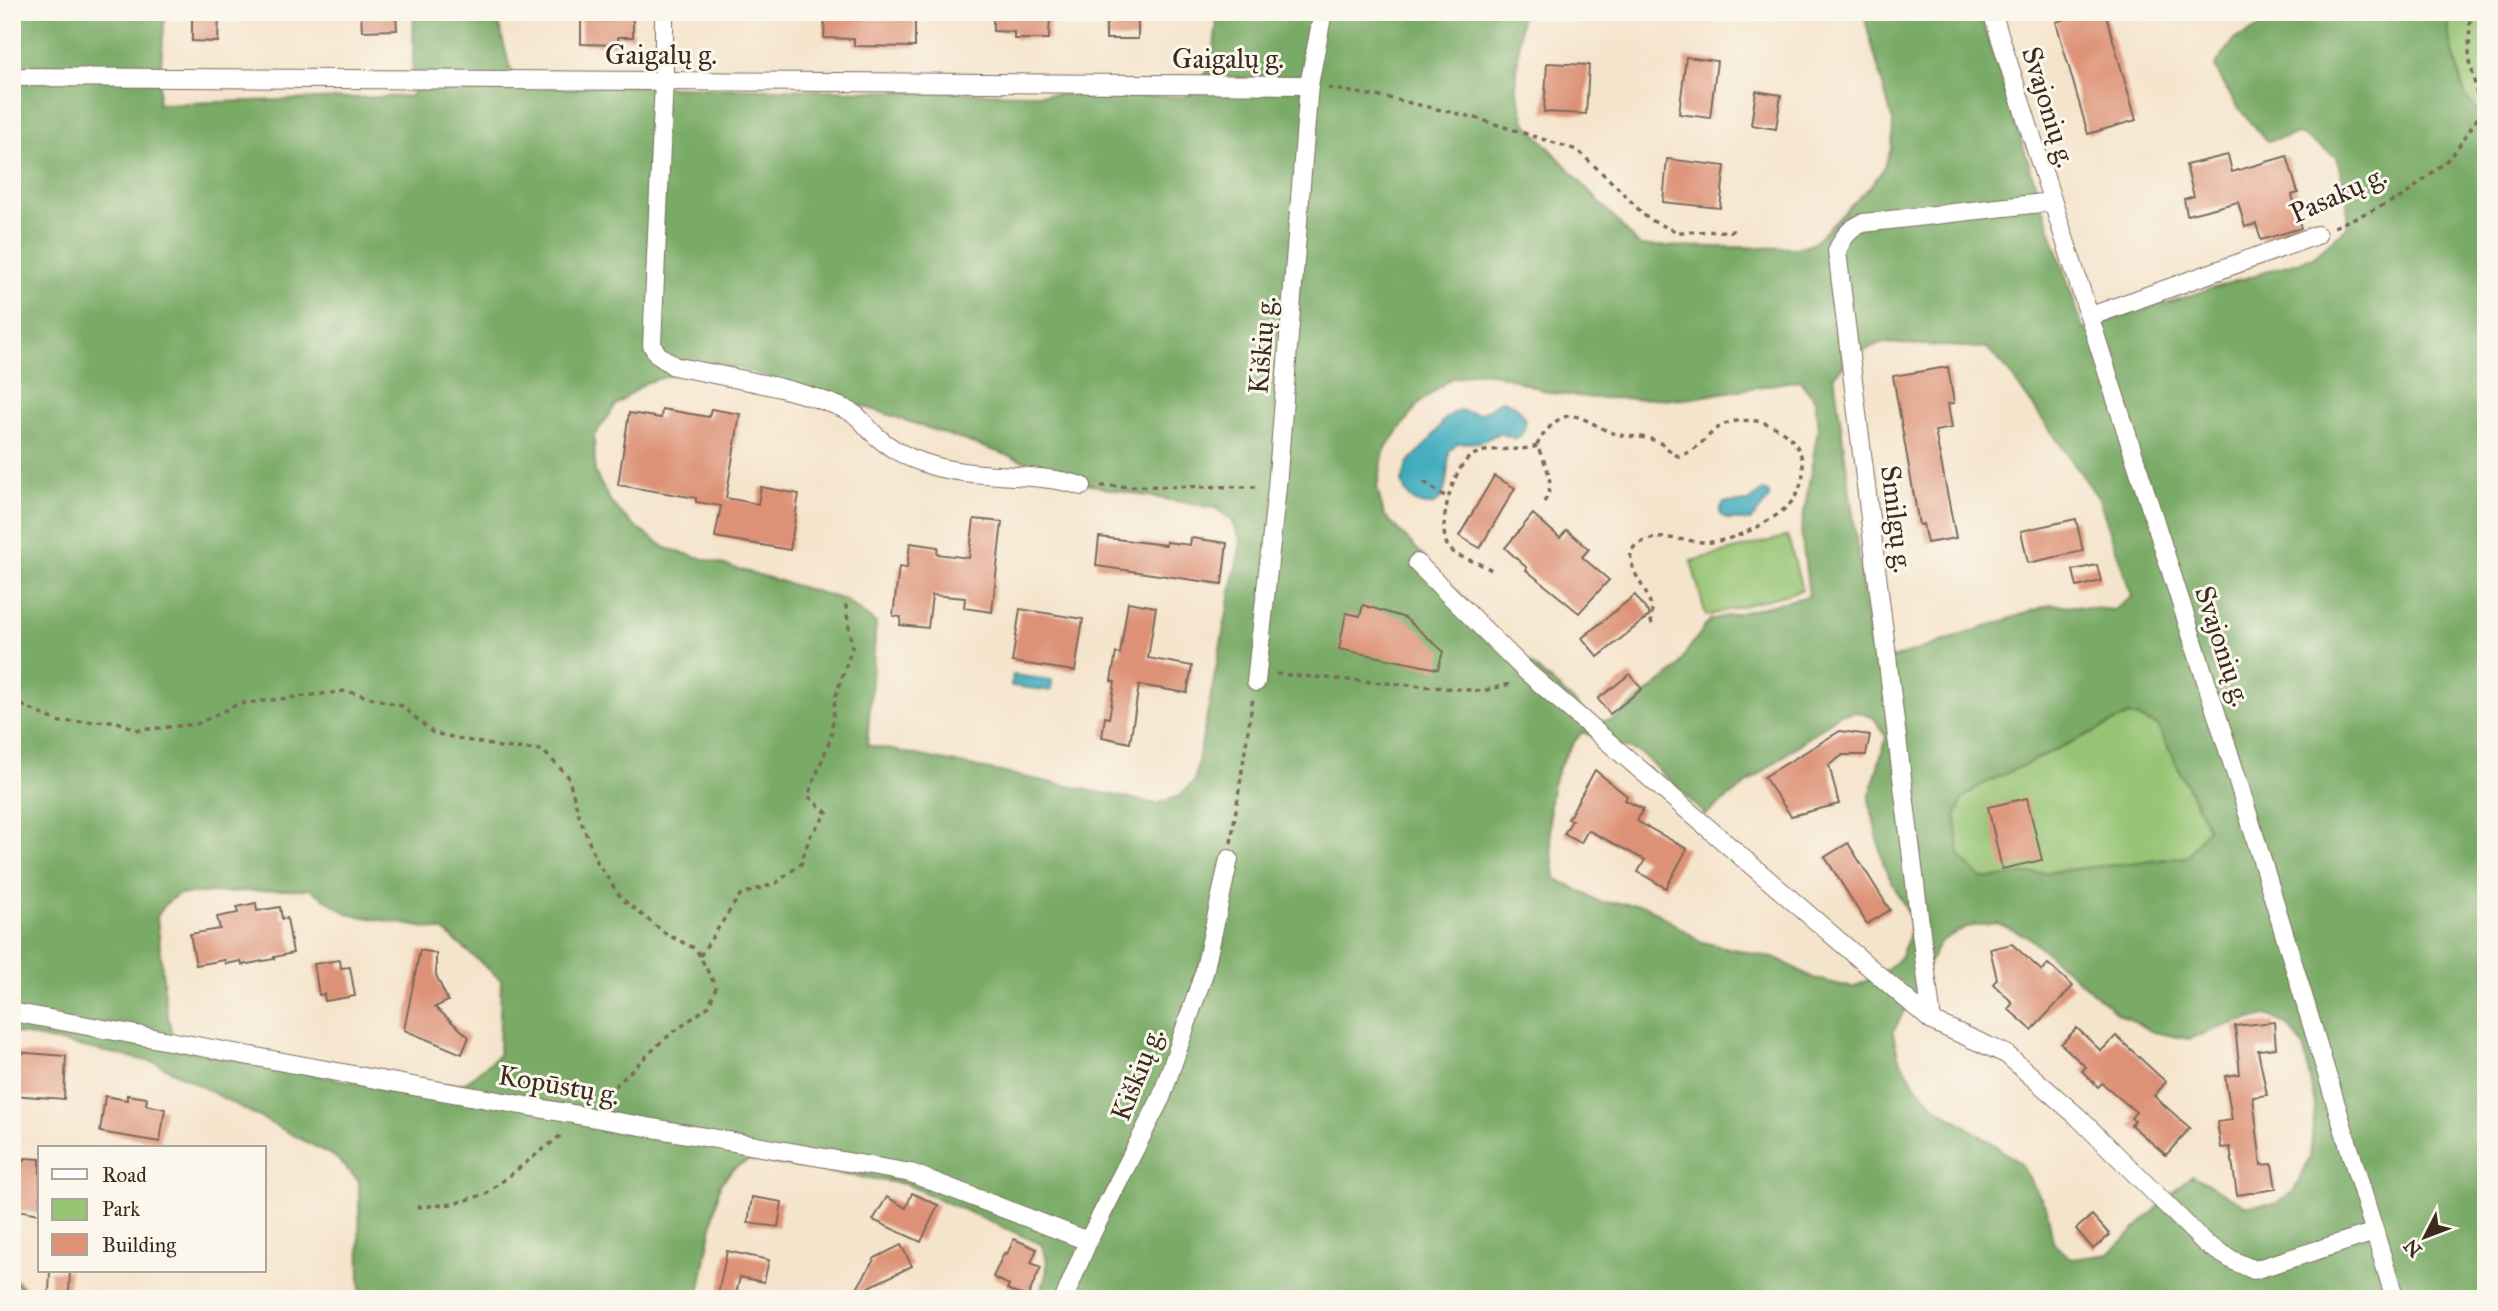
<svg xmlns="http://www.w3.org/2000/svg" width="2498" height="1311" font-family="'IM FELL Great Primer',serif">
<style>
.green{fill:#97c574;stroke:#697849;stroke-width:2}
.forest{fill:#79aa66;stroke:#5a6a42;stroke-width:2;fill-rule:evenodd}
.water{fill:#3eabbd;stroke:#3c6a6e;stroke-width:2}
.building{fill:#dd9277}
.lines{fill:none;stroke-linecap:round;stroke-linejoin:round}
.minor-casing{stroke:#7c6b5b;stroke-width:20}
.path{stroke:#7c6b5b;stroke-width:3.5;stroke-dasharray:5 5;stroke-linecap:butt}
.minor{stroke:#fff;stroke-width:18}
.labels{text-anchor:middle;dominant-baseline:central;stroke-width:6;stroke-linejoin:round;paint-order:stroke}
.street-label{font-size:28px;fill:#3b2a1e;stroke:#fbf7ec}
</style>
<rect width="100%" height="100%" fill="#fbf7ec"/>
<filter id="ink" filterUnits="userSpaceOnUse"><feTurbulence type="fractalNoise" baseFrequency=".0143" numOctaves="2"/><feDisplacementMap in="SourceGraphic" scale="14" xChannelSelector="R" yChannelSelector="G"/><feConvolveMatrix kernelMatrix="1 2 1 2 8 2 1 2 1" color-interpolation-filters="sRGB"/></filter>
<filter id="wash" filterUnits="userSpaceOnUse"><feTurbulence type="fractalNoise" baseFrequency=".00686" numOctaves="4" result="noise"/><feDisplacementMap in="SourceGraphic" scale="28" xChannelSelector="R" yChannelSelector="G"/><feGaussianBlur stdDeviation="1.57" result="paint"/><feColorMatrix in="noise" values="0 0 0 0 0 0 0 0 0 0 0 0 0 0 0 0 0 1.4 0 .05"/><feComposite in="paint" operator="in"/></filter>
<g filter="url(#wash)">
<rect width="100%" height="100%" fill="#f5e4cc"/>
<g class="green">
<polygon points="2449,12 2486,12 2486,122 2465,96 2449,38"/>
<polygon points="1788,536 1802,590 1706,616 1691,561"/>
<polygon points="2129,715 2157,725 2208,828 2187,857 1982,879 1959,856 1956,817 1962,799 1977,787"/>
</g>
<g class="forest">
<path d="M12,12H165L158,104L412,96L414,12H496L508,61L517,84L1186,97L1212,66L1218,12H1521L1516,87L1525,122L1640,246L1796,248L1813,243L1869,188L1884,168L1892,146L1893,122L1863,12H1979L2083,329L2313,257L2347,228V200L2337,157L2299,134L2267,141C2245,118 2228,96 2215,66L2235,39L2268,23V12H2449V38L2465,96L2486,122V1299H1037C1046,1279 1052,1264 1041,1244L905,1184L749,1160L734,1168L720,1184L698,1299H357L360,1295L359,1181L335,1157L157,1063L12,1032ZM1880,343L1987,348L2006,368L2099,499L2132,597L2114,610L2052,604L1892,659L1871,648L1834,375L1856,354ZM735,367L881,412L1103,488L1215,508L1232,520L1241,541L1194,782L1179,796L1157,804L867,745L876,623L845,600L666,548L633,525L612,504L595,473L594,436L616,405L645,383L686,371ZM1477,372L1498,374L1551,393L1594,398L1686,399L1799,380L1815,400L1818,429L1801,531L1809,596L1710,620L1687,651L1678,668L1613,720L1596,721L1504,640L1384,515L1377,488L1384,451L1419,403L1450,379ZM1857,712L1874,718L1886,737L1869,799L1884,867L1909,915L1910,932L1901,956L1890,968L1853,988L1813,978L1778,959L1702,942L1645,905L1600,902L1555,878C1548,818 1540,781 1582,732L1641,753L1705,815L1840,714ZM2129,715L2157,725L2208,828L2187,857L1982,879L1959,855L1956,817L1962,799L1977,787ZM310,889L348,914L444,931L501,980L499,1055L465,1083L392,1089L176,1049L166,1008L157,917L164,905L178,894ZM1997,923L2027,936L2116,1012L2153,1032L2189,1039L2231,1024L2268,1015L2290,1027L2304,1048L2315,1106L2310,1157L2294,1191L2275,1204L2245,1205L2192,1175L2109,1254L2071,1259L2053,1242L2047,1209L2021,1164L1989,1141L1936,1107L1916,1086L1898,1056L1893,1032L1940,942L1966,927Z"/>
<polygon points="12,1276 34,1299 12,1299"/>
</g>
<g class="water">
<path d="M1502,400C1520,404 1536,425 1516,439L1499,433L1481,442L1458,443L1449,451C1447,469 1450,516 1418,503C1409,499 1404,491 1402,482L1407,464L1430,440L1445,419L1458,410C1487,416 1479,414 1502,400Z"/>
<polygon points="1762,491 1769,493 1769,499 1750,521 1727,519 1721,515 1720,510 1724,503 1748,502"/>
<polygon points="1013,675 1052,680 1051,691 1011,686"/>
</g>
<g id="blocks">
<g class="building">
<polygon points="192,12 219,12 218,42 192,41"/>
<polygon points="361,12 396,12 397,30 362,31"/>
<polygon points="581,12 633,12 633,37 618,37 618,45 581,44"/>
<polygon points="825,12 915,12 915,47 854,46 854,39 824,38"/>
<polygon points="993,12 1050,12 1049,39 1014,39 1014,32 993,31"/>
<rect x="1106" y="12" width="32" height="27"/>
<polygon points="2089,12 2105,12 2136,120 2088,134 2056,22"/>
<polygon points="1686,57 1717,61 1710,118 1679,114"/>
<polygon points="1547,63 1589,65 1586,114 1544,112"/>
<polygon points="1756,91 1781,95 1776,129 1751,125"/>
<polygon points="2228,155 2232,172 2287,156 2298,193 2292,195 2301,228 2261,240 2256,224 2245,227 2238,202 2187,215 2184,199 2194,196 2186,165"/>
<polygon points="1667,159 1725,166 1720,208 1663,202"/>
<polygon points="1948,367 1954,403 1948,404 1952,428 1935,431 1956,538 1927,543 1923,524 1919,525 1893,376"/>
<polygon points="662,409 709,417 711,409 740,414 726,498 758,504 761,487 799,494 790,550 715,537 721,506 696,502 696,498 618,485 629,413 661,418"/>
<polygon points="1494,476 1515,488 1480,548 1459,536"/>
<polygon points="1533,514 1560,538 1567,530 1589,549 1582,557 1609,580 1579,613 1526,570 1527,568 1505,548"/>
<polygon points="974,519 1002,522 992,612 964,608 965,598 932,595 928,628 900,625 901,617 893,616 899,567 907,568 910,543 938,547 937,554 969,558"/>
<polygon points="2076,519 2083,551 2028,563 2021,531"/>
<polygon points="1099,537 1166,545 1166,542 1190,545 1191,538 1227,543 1222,584 1096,566"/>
<polygon points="2097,565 2101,581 2077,587 2073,570"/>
<polygon points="1635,595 1650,615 1598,657 1582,638"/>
<polygon points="1128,602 1156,607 1148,658 1192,666 1187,693 1139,685 1130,743 1102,737 1105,717 1109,718 1115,682 1111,681 1116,653 1120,654"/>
<polygon points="1363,605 1405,618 1443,651 1438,669 1339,649 1346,613 1360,616"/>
<polygon points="1020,609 1083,619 1075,671 1012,662"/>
<polygon points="1630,674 1642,689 1610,714 1598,699"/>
<polygon points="1840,731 1870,735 1866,755 1843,755 1829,765 1839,804 1791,816 1764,777"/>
<polygon points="1595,770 1627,796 1625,800 1643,809 1637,821 1687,849 1666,888 1638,872 1645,860 1588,830 1581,843 1564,834 1572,820 1568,819"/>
<polygon points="2027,798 2042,860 2002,869 1988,807"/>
<polygon points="1848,843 1890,910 1867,924 1825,857"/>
<polygon points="256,903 257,911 280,907 282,919 287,918 293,953 274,957 274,959 242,965 241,961 226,964 225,960 196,965 190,934 220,929 217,917 238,913 237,907"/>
<polygon points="2012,944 2042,971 2048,964 2073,986 2032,1030 2008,1009 2013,1003 1993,984 1997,979 1990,949"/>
<polygon points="420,950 436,953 436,975 448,1001 435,1007 469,1037 462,1054 404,1030"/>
<polygon points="340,960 341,968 350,967 355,996 325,1001 324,994 319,995 314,964"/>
<polygon points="2274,1022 2276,1048 2258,1050 2267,1095 2253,1097 2261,1165 2272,1164 2276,1189 2237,1195 2230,1147 2221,1148 2217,1122 2232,1120 2225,1076 2240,1074 2235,1026"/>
<polygon points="2077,1028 2101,1051 2116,1036 2166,1082 2154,1096 2190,1128 2166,1155 2131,1125 2135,1121 2131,1118 2136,1112 2102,1083 2098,1087 2082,1071 2086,1067 2061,1044"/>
<polygon points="14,1052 66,1056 64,1099 12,1095"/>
<polygon points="127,1095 147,1098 146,1105 165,1109 160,1142 100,1132 105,1096 127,1100"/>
<polygon points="25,1158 40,1159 40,1214 12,1209 12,1159 25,1161"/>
<polygon points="912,1193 938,1205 921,1242 873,1220 887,1197 906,1208"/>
<polygon points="752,1197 782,1202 778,1227 748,1223"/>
<polygon points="2092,1215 2110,1235 2093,1249 2076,1229"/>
<polygon points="1014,1239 1037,1249 1031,1263 1041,1267 1027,1298 1007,1289 1009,1285 993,1277 1004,1253 1007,1254"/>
<polygon points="901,1245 912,1266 853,1295 875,1258"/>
<polygon points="727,1251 769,1260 764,1282 740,1277 735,1298 718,1294"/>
<polygon points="50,1271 70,1271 69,1294 49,1293"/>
</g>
</g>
</g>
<g filter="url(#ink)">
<use href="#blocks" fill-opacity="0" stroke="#7c6b5b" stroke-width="2"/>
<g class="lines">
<defs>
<g id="minor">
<path d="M664,12V80L652,345L658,355L674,366C731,378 791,386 845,409C858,414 864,424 873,433C886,446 906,457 924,463C974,481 1031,470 1082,486"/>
<polyline points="1992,12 2237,778 2395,1299"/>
<polyline points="12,77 1309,85"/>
<polyline points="2091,316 2317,235"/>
<polyline points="1417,563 1527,672 1932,1021 2006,1054 2077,1116 2206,1244 2234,1261 2254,1270 2375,1232"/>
<polyline points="1256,682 1277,487 1309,85 1323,12"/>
<polyline points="12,1012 424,1088 911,1173 1088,1241"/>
<path d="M1932,1021L1837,251C1843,237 1849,229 1863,223L2051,202"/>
<polyline points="1064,1299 1088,1241 1161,1098 1204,973 1229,859"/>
</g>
</defs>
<use href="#minor" class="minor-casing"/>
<g class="path">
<polyline points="1328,88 1393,99 1476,118 1577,150 1614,184 1648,219 1678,232 1738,231"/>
<polyline points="2334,227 2404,196 2452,156 2481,113 2469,57 2470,12"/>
<polyline points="1424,482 1449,499"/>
<polyline points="1101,486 1258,487"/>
<path d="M1544,502C1557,483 1545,463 1537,446C1539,439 1544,434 1549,428C1572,402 1589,425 1613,433C1627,438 1643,435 1656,441C1664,444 1670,452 1678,456C1701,452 1709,427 1731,422C1777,412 1822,450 1795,497C1782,518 1736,540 1712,542C1684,544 1654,527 1631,550C1627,576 1658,596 1651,622L1655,627"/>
<path d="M1491,570C1479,561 1458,559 1449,548C1435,531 1453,464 1473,455C1493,445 1517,453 1537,446"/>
<polyline points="1276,674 1482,691 1511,684"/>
<polyline points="12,701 60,722 115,721 138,730 197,724 238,704 346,691 402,706 433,733 500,747 542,750 568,776 580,819 598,864 621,898 666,934 696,949 716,987 709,1006 663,1040 601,1100"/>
<polyline points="1231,843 1253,698"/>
<polyline points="700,956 740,895 776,883 801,864 810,836 827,813 808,796 831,737 835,698 852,648 845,600"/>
<polyline points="417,1207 453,1204 486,1194 564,1133"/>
</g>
<use href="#minor" class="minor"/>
</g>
</g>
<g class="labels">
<g class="street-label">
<text x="661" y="54">Gaigalų g.</text>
<text x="1228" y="58">Gaigalų g.</text>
<text transform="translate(2049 107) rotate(73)">Svajonių g.</text>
<text transform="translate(2338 194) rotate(-24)">Pasakų g.</text>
<text transform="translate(1262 345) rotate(-85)">Kiškių g.</text>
<text transform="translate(1897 519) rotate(83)">Smilgų g.</text>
<text transform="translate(2223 646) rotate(72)">Svajonių g.</text>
<text transform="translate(1137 1074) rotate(-68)">Kiškių g.</text>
<text transform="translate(559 1085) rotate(10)">Kopūstų g.</text>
</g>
</g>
<rect width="2498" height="1311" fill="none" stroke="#fbf7ec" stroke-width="42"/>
<rect x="38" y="1146" width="228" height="126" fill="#fbf7ec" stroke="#aea59a" stroke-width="2"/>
<rect x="52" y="1169" width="35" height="10" fill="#ffffff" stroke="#aea59a" stroke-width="2"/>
<text x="102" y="1182" font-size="21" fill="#3b2a1e">Road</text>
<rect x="52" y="1199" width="35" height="21" fill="#97c574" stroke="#aea59a" stroke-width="2"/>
<text x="102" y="1216" font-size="21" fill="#3b2a1e">Park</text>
<rect x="52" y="1234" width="35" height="21" fill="#dd9277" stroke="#aea59a" stroke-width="2"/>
<text x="102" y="1252" font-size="21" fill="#3b2a1e">Building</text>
<g transform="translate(2425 1237) rotate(228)" stroke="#fbf7ec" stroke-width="5" paint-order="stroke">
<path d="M0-5L12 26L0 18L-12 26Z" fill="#3b2a1e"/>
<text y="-10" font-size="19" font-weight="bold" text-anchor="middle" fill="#3b2a1e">N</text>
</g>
</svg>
